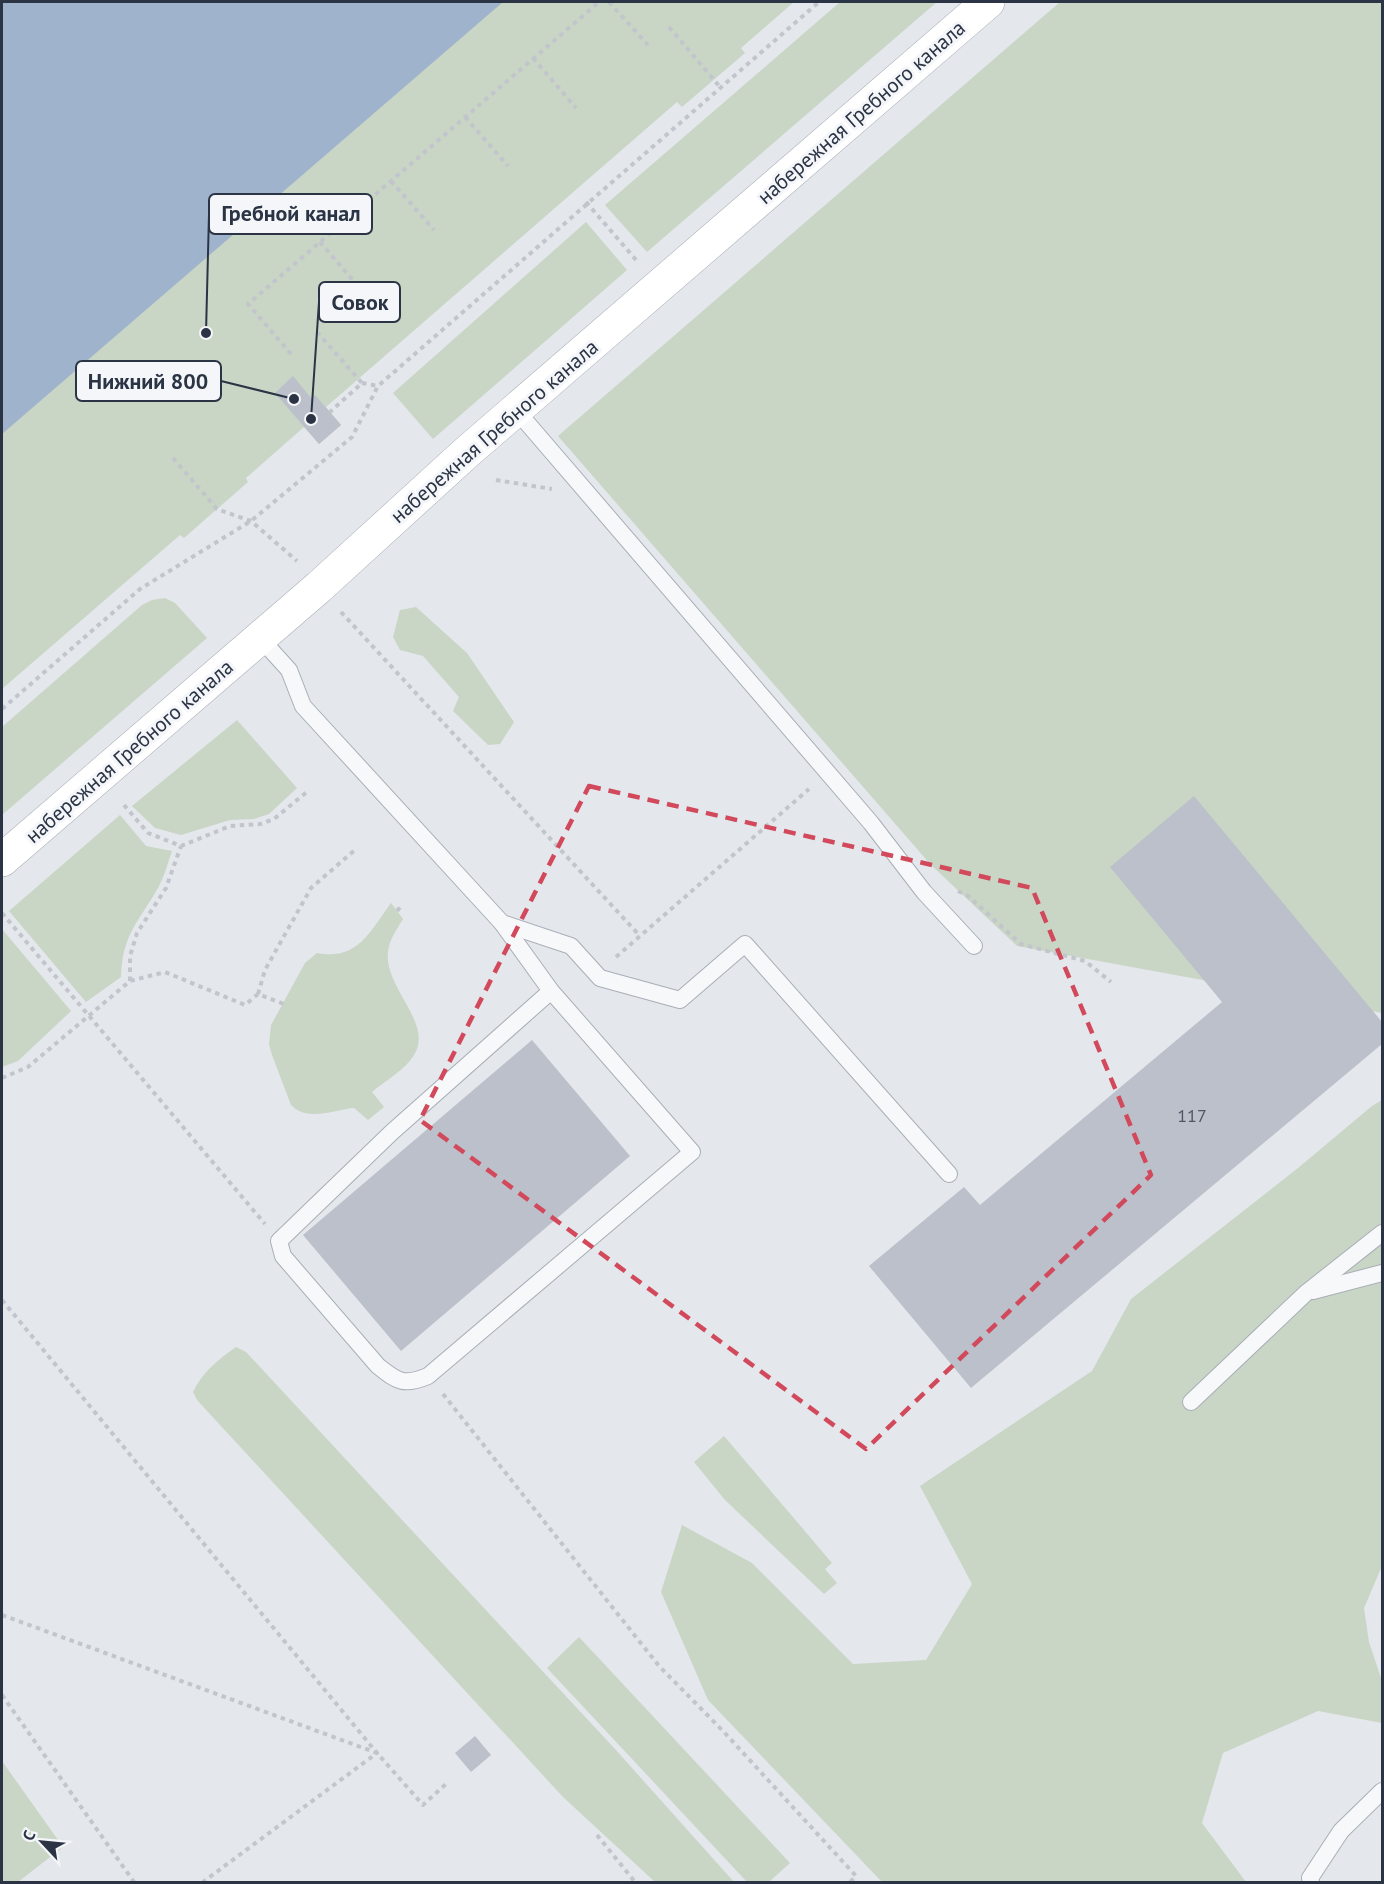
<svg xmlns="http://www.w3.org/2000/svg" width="1384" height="1884" font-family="'PT Sans',sans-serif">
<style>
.green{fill:#c9d6c5}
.water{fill:#9fb4cc}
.building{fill:#bbc0ca}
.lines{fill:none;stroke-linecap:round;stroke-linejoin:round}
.lane-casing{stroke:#a9aeb7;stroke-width:18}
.secondary-casing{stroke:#a9aeb7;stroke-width:34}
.path{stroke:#c2c5cb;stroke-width:4;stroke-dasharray:4.5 4.5;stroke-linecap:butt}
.lane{stroke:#f7f8fa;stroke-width:16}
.secondary{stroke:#fff;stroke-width:33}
.marked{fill:none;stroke:#d1495b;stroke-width:4.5;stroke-dasharray:12 8;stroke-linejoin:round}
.labels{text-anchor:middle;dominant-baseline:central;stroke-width:6;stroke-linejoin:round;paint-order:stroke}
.number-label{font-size:18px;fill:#4f5766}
.street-label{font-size:21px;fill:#2b3445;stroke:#f4f6f9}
.leader{fill:none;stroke:#2b3445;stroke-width:2}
.callout-dot{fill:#2b3445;stroke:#f4f6f9;stroke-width:2}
.callout{fill:#f4f6f9;stroke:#2b3445;stroke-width:2}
.callout-label{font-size:22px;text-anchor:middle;font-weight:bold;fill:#2b3445}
</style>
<rect width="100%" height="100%" fill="#e4e7ec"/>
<g class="green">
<polygon points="2,2 794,2 741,48 745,53 682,107 677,102 326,407 341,425 319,444 304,427 246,478 248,482 184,538 180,535 2,689"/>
<polygon points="840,2 937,2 647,252 605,205"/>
<polygon points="1060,2 1382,2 1382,1013 1017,946 931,865 558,436"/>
<polygon points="586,222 627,270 433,439 393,393"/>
<polygon points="165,598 175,603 207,638 2,815 2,727 142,605 152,600"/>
<polygon points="416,607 467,653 514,722 500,744 488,745 453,711 459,697 423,656 400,650 393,637 400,610"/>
<polygon points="237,720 297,788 269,814 254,819 230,820 181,835 155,828 132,806"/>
<path d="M120,815L146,846L172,851C168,862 165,875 159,886C140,921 122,933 121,977L86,1002L9,911Z"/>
<path d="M391,903L403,919C397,929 389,940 388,952C384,988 434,1023 414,1055C406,1069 385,1081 372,1092L384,1107L368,1120L354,1108C333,1110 307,1122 291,1105L272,1055L269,1044L271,1025L305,963L317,953C357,961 370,932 391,903Z"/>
<polygon points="2,929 71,1011 18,1061 2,1067"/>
<polygon points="1382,1100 1382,1566 1364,1608 1369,1642 1382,1681 1382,1723 1318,1711 1223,1753 1202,1823 1246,1882 882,1882 708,1700 661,1592 682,1525 752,1563 853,1664 926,1660 972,1584 920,1486 1092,1371 1131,1299 1298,1168 1372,1106"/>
<path d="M236,1347L246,1352L615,1749L734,1882H655L563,1797L197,1400L193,1392C203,1371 218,1360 236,1347Z"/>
<polygon points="724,1436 832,1563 825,1569 837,1583 824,1594 725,1500 694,1462"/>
<polygon points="579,1637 790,1863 769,1882 747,1882 547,1668"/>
<polygon points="2,1761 63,1847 18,1882 2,1882"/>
</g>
<polygon class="water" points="2,2 503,2 2,434"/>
<g class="building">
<polygon points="293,376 311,398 315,395 341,425 319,444 275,393"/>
<polygon points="1194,796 1382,1022 1382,1044 971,1388 869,1266 964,1187 980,1205 1222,1002 1110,867"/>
<polygon points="532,1040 630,1156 401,1351 303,1235"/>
<polygon points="475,1736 491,1755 471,1772 455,1753"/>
</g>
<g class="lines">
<defs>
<g id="lane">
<polyline points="516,410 871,823 924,892 974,946"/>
<path d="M260,638L289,670L303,706L502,923L551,991L692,1152L428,1376C404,1386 398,1382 378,1366L283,1256L279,1241L392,1132L551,991"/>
<polyline points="502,923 571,946 600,978 680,1000 745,944 949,1174"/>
<polyline points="1313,1291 1382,1273"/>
<polyline points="1191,1402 1306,1293 1382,1233"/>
<polyline points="1311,1882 1310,1878 1341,1831 1382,1791"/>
</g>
<polyline id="secondary" points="2,860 319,587 467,452 988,2"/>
</defs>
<use href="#lane" class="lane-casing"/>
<use href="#secondary" class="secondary-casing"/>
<g class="path">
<polyline points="609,2 648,45"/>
<polyline points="669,27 720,87"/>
<polyline points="533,58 576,108"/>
<polyline points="465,117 508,166"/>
<polyline points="391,181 434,230"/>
<polyline points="586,202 637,261"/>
<polyline points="320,242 363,292"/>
<polyline points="317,332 362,383 330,412"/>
<polyline points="291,354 248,304 599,2"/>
<polyline points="362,383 378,386"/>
<polyline points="173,458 217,509 251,521 297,561"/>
<polyline points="496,480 552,489"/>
<polyline points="341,612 640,936"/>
<polyline points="2,709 140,589 251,521 352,437 378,386 819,2"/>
<polyline points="124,805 148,833 181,846 230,826 260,824 274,819 308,791"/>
<polyline points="958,891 967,895 1021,944 1085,961 1111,982"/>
<polyline points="397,911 402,905"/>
<polyline points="2,913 265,1224"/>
<polyline points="616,957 809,789"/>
<polyline points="130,981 130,956 137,933 166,888 181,846"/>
<polyline points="258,994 265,970 311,888 356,849"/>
<polyline points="2,1078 28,1067 130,981 165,972 245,1005 258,994 284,1004"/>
<polyline points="2,1300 377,1753 203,1882"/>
<polyline points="443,1394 659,1666 724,1732 856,1876 850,1882"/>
<polyline points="2,1615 377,1753 423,1805 448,1782"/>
<polyline points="2,1695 134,1882"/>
<polyline points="597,1835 635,1882"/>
</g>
<use href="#lane" class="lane"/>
<use href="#secondary" class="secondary"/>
</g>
<path class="marked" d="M589,786L1032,888L1151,1175L866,1449L420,1120Z"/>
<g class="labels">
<g class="number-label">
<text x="1192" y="1115">117</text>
</g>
<g class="street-label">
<text transform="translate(861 112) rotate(-41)">набережная Гребного канала</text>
<text transform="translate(494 431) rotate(-41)">набережная Гребного канала</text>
<text transform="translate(129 751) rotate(-41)">набережная Гребного канала</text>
</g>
</g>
<path class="leader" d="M206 333L209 214M311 419L319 302M294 399L221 381"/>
<g class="callout-dot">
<circle cx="206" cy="333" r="6"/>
<circle cx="311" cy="419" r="6"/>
<circle cx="294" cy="399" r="6"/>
</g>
<g class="callout">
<rect x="209" y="194" width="163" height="40" rx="6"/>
<rect x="319" y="282" width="81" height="40" rx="6"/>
<rect x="76" y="361" width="145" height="40" rx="6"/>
</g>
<g class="callout-label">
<text x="291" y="221">Гребной канал</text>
<text x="360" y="310">Совок</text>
<text x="148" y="389">Нижний 800</text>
</g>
<rect width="1384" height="1884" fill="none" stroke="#2b3445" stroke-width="6"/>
<g transform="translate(42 1842) rotate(296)" stroke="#f4f6f9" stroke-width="4.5" paint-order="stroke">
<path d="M0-4.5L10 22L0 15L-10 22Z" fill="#2b3445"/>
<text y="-9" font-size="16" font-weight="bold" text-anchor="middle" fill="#2b3445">С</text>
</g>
</svg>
